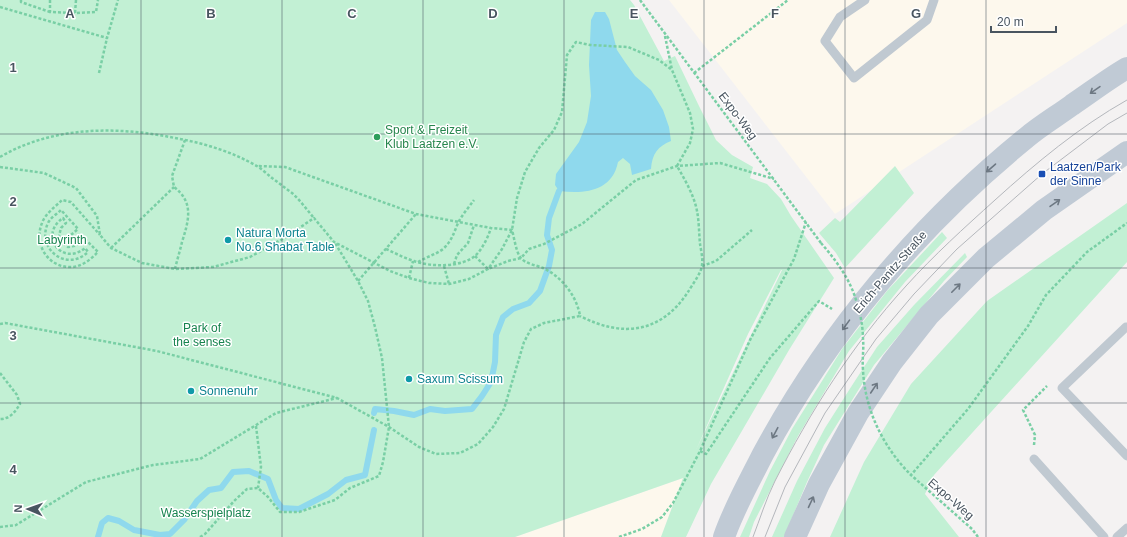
<svg xmlns="http://www.w3.org/2000/svg" width="1127" height="537" font-family="Helvetica,sans-serif">
<style>
.commercial{fill:#fdf8ed}
.green{fill:#c2f0d4;fill-rule:evenodd}
.water{fill:#8fd9ed}
.lines{fill:none;stroke-linecap:round;stroke-linejoin:round}
.stream{stroke:#8fd9ed;stroke-width:6}
.path{stroke:#79cfa5;stroke-width:2.5;stroke-dasharray:3 2;stroke-linecap:butt}
.lane{stroke:#c0c9d1;stroke-width:9}
.secondary{stroke:#c0cad5;stroke-width:22}
.tram{stroke:#b4b7bc;stroke-width:1}
.path-bridge{stroke:#79cfa5;stroke-width:2.5;stroke-dasharray:3 2;stroke-linecap:butt}
.oneway{stroke:#6d7883}
.grid{fill:none;stroke:#495560;stroke-width:1;stroke-opacity:0.55}
.leisure-dot{fill:#2e9e5b;stroke:#fff;stroke-width:1.5}
.transit-dot{fill:#1a4fb4;stroke:#fff;stroke-width:1.5}
.culture-dot{fill:#0f9aa8;stroke:#fff;stroke-width:1.5}
.labels{text-anchor:middle;dominant-baseline:central;stroke-width:3;stroke-linejoin:round;paint-order:stroke}
.street-label{font-size:12px;fill:#495560;stroke:#fff}
.leisure-label{font-size:12px;fill:#27864d;stroke:#fff;text-anchor:start}
.transit-label{font-size:12px;fill:#164399;stroke:#fff;text-anchor:start}
.culture-label{font-size:12px;fill:#0d838f;stroke:#fff;text-anchor:start}
.park-label{font-size:12px;fill:#17844f;stroke:#fff}
.grid-label{font-size:13px;text-anchor:middle;font-weight:bold;fill:#495560;stroke:#fff;stroke-width:3;stroke-linejoin:round;paint-order:stroke}
</style>
<rect width="100%" height="100%" fill="#f4f2f2"/>
<g class="commercial">
<polygon points="669,0 1127,0 1127,23 835,214"/>
<polygon points="683,478 661,537 515,537"/>
</g>
<g class="green">
<path d="M0,0H630L634,5L664,61L675,56L699,106L716,140L732,155L753,167L750,178L767,184L781,199L791,216L834,278L789,350L711,484L686,537H661L683,478L515,537H0ZM781,270H782L696,450L748,334Z"/>
<polygon points="895,166 914,193 845,268 836,253 819,233 835,218 840,222"/>
<polygon points="1127,203 1127,262 934,475 925,494 959,537 830,537 864,462 911,384 987,301"/>
<polygon points="942,232 947,238 905,282 849,351 798,436 754,522 749,537 740,537 770,471 792,429 842,349 887,291"/>
<polygon points="965,253 967,257 944,281 874,365 824,445 807,482 784,537 772,537 797,481 825,428 851,387 877,347 914,305"/>
</g>
<path class="water" d="M595,12H605L609,19L617,50L625,62L635,76L651,90L663,110L669,127L671,141C658,146 652,154 651,169L632,175L630,164L623,158L618,162C612,192 584,194 559,191L555,185L556,174L579,142L587,122L591,96L589,65L591,20Z"/>
<g class="lines">
<g class="stream">
<polyline points="374,413 375,409 394,411 414,415 430,409 445,411 472,409 482,396 491,382 495,362 496,335 503,317 513,309 529,303 540,291 549,266 552,250 547,235 549,218 559,191"/>
<polyline points="98,537 102,523 108,518 119,521 134,530 160,535 170,534 184,520 197,501 209,490 221,488 233,472 249,471 268,479 276,500 282,508 299,509 328,494 346,480 365,475 374,430"/>
</g>
<g class="path">
<polyline points="21,0 21,2 50,12"/>
<polyline points="50,0 50,12 75,13"/>
<polyline points="76,0 75,13 96,12 98,0"/>
<polyline points="640,0 821,243"/>
<polyline points="0,7 107,38 118,0"/>
<polyline points="665,36 672,70"/>
<polyline points="99,73 107,38"/>
<polyline points="694,73 788,0"/>
<path d="M0,157C53,126 117,126 175,138C203,143 230,151 255,165C261,168 267,174 272,178C279,183 285,188 292,193C300,200 307,210 314,218"/>
<path d="M0,167L44,173L76,188L97,216L100,235L111,248L142,263L175,269L213,267L250,257L286,237L314,218L334,242L390,271L409,278L429,283L449,284L469,279L488,269L502,249L512,230L517,198L525,172L539,148L554,130L562,112L567,55L576,42L590,45L628,47L659,60L672,70L690,113L693,129L690,143L677,166C685,180 694,195 697,211C699,221 699,233 700,244C701,250 703,258 702,265C702,272 692,285 688,292C661,333 623,338 580,316"/>
<path d="M71,235L78,229L61,210C57,214 51,217 48,223C36,248 66,273 88,252L85,248C62,267 38,235 63,218L66,223L61,228L59,236L62,243L68,247L74,246L85,239L98,252C91,259 82,267 71,267C49,268 33,245 42,223C45,214 55,207 62,200L71,202L100,235"/>
<polyline points="111,248 174,187"/>
<path d="M386,249C395,253 404,258 414,261C430,267 462,268 476,255C483,248 488,237 491,228"/>
<polyline points="475,256 488,269 508,261 521,258 529,249 544,244 582,224 636,180 677,166 720,163 774,179"/>
<path d="M418,262C426,257 435,255 443,249C451,242 454,233 458,223C462,215 469,207 474,200"/>
<polyline points="454,264 457,255 468,243 474,225"/>
<polyline points="444,266 449,284"/>
<polyline points="702,266 716,261 752,230"/>
<path d="M175,269C177,260 180,251 182,242C189,220 194,202 174,187L172,176L185,140"/>
<polyline points="409,278 413,261"/>
<polyline points="358,281 416,214"/>
<path d="M0,324L5,323L157,351L337,398L389,427L419,447L436,454L460,453L478,444L493,427L504,409L524,342L531,329L544,323L580,316C577,296 561,276 543,268C536,265 525,264 520,257C516,251 514,237 512,230L491,228L416,214L285,167L257,166"/>
<path d="M0,373L17,395L20,404C15,412 10,419 0,419"/>
<polyline points="256,426 261,467 258,488"/>
<polyline points="1034,445 1035,435 1023,410 1047,386"/>
<polyline points="700,451 706,454 770,358 819,301 832,309"/>
<polyline points="0,527 16,525 86,482 153,465 200,459 276,413 337,398"/>
<polyline points="200,537 205,534 234,501 247,489 258,488 268,497 280,512 299,512 335,500 350,488 379,476 383,462 389,427 382,358 375,327 368,301 358,281 335,243"/>
<polyline points="619,537 642,529 662,517 673,503 700,451 751,338 794,259 806,222"/>
<polyline points="978,537 972,529 911,475 968,409 1028,326 1046,295 1087,252 1127,223"/>
</g>
<g class="lane">
<polyline points="865,0 840,17 825,41 854,78 927,20 934,0"/>
<polyline points="1126,327 1062,388 1127,456"/>
<polyline points="1034,459 1104,537"/>
<polyline points="1117,537 1127,528"/>
</g>
<g class="secondary">
<path d="M724,537C734,508 749,482 763,454C828,333 919,225 1026,138C1040,126 1057,116 1072,105C1090,93 1108,79 1127,68"/>
<polyline points="795,537 819,484 858,413 892,362 929,315 986,258 1044,210 1127,152"/>
</g>
<g class="tram">
<path d="M753,537C760,519 766,499 775,481C810,412 853,344 906,286C934,255 964,228 995,200C1036,163 1079,127 1127,100"/>
<polyline points="765,537 785,487 825,413 876,339 914,294 957,249 1042,174 1108,124 1127,113"/>
</g>
<path class="path-bridge" d="M821,243C835,259 850,279 856,300C860,312 863,326 863,339C864,349 862,359 863,370C865,410 883,447 911,475"/>
</g>
<defs><path id="oneway-shaft" d="M-6 0H5M1.5-3L5.5 0L1.5 3" fill="none" stroke-width="1.6" stroke-linecap="round" stroke-linejoin="round"/></defs>
<g class="oneway">
<use href="#oneway-shaft" transform="translate(1095 90) rotate(145)"/>
<use href="#oneway-shaft" transform="translate(991 168) rotate(139)"/>
<use href="#oneway-shaft" transform="translate(1055 203) rotate(-35)"/>
<use href="#oneway-shaft" transform="translate(956 288) rotate(-45)"/>
<use href="#oneway-shaft" transform="translate(846 325) rotate(126)"/>
<use href="#oneway-shaft" transform="translate(874 388) rotate(-56)"/>
<use href="#oneway-shaft" transform="translate(775 433) rotate(118)"/>
<use href="#oneway-shaft" transform="translate(811 502) rotate(-65)"/>
</g>
<path class="grid" d="M141,0V537M282,0V537M423,0V537M564,0V537M704,0V537M845,0V537M986,0V537M0,134H1127M0,268H1127M0,403H1127"/>
<circle class="leisure-dot" cx="377" cy="137" r="4"/>
<rect class="transit-dot" x="1038" y="170" width="8" height="8" rx="2"/>
<g class="culture-dot">
<circle cx="228" cy="240" r="4"/>
<circle cx="409" cy="379" r="4"/>
<circle cx="191" cy="391" r="4"/>
</g>
<g class="labels">
<g class="street-label">
<text transform="translate(738 116) rotate(53)">Expo-Weg</text>
<text transform="translate(890 272) rotate(-49)">Erich-Panitz-Straße</text>
<text transform="translate(951 499) rotate(41)">Expo-Weg</text>
</g>
<g class="leisure-label">
<text x="385" y="130">Sport &amp; Freizeit<tspan x="385" dy="14">Klub Laatzen e.V.</tspan></text>
</g>
<g class="transit-label">
<text x="1050" y="167">Laatzen/Park<tspan x="1050" dy="14">der Sinne</tspan></text>
</g>
<g class="culture-label">
<text x="236" y="233">Natura Morta<tspan x="236" dy="14">No.6 Shabat Table</tspan></text>
<text x="417" y="379">Saxum Scissum</text>
<text x="199" y="391">Sonnenuhr</text>
</g>
<g class="park-label">
<text x="62" y="240">Labyrinth</text>
<text x="202" y="328">Park of<tspan x="202" dy="14">the senses</tspan></text>
<text x="206" y="513">Wasserspielplatz</text>
</g>
</g>
<g class="grid-label">
<text x="70" y="18">A</text>
<text x="211" y="18">B</text>
<text x="352" y="18">C</text>
<text x="493" y="18">D</text>
<text x="634" y="18">E</text>
<text x="775" y="18">F</text>
<text x="916" y="18">G</text>
<text x="13" y="72">1</text>
<text x="13" y="206">2</text>
<text x="13" y="340">3</text>
<text x="13" y="474">4</text>
</g>
<g transform="translate(28 509) rotate(272)" stroke="#ffffff" stroke-width="3" paint-order="stroke">
<path d="M0-3L7 15L0 10L-7 15Z" fill="#495560"/>
<text y="-6" font-size="11" font-weight="bold" text-anchor="middle" fill="#495560">N</text>
</g>
<path d="M991 26v6h65v-6" fill="none" stroke="#495560" stroke-width="2"/>
<text x="997" y="26" font-size="12" fill="#495560" stroke="#ffffff" stroke-width="3" paint-order="stroke">20 m</text>
</svg>
